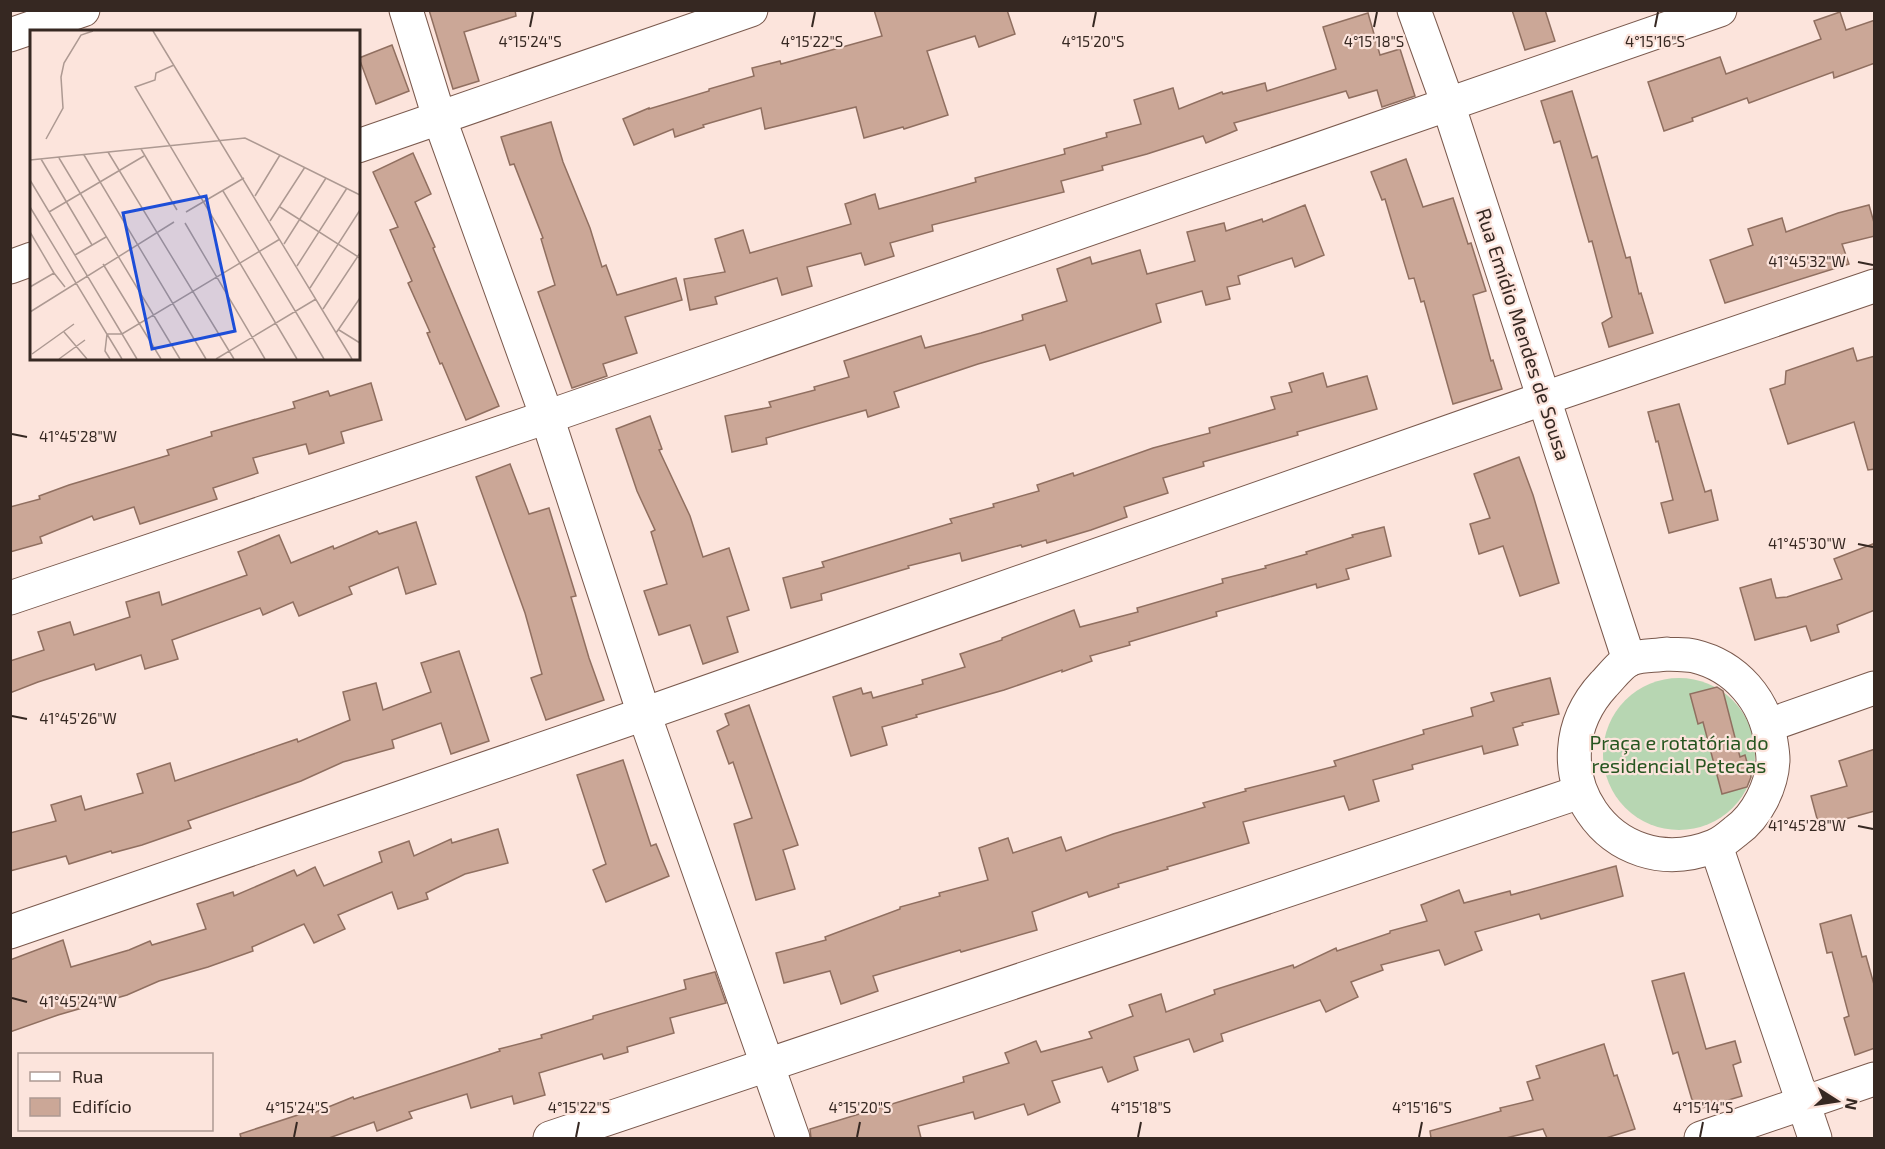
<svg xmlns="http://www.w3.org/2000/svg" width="1885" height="1149" font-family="'Exo 2',sans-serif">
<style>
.green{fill:#b7d6b2}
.building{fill:#cba797;stroke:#906f60;stroke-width:1.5}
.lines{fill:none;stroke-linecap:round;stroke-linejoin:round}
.minor-casing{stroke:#7a594d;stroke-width:35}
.minor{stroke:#fff;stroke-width:33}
.ticks{fill:none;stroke:#362822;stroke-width:2}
.labels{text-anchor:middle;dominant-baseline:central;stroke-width:4.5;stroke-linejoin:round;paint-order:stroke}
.street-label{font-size:20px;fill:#362822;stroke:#fce4dc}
.park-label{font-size:20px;fill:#275520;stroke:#fce4dc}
.inset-road{fill:none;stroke:#ad9992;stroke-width:1.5}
.view{fill:#1d4ed8;fill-opacity:0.15;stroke:#1d4ed8;stroke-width:3}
.inset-edge{fill:none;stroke:#362822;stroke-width:3}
.ticks-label{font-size:15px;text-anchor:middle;fill:#362822;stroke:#fce4dc;stroke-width:4.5;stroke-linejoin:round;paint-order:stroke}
</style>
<rect width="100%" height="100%" fill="#fce4dc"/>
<circle class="green" cx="1679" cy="754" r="76"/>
<g class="building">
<polygon points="429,10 515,10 516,16 464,32 479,81 453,89"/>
<polygon points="874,10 1007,10 1015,34 979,47 975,36 927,51 948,115 904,129 903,127 864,138 856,107 765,129 761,108 703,125 704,127 675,137 673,129 634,145 623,119 649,108 649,109 709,91 709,89 754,76 752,68 780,61 781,64 882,36"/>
<polygon points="1512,10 1545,10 1555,41 1525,50"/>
<polygon points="1840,12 1846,30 1875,20 1875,63 1834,78 1833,72 1749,103 1747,98 1692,118 1693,121 1664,131 1648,82 1720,57 1726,74 1821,39 1814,21"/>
<polygon points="1368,13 1380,55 1400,49 1415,96 1382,107 1377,90 1349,98 1346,91 1234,123 1237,130 1206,143 1203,136 1147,154 1102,166 1103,170 1061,181 1064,192 932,225 933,231 890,243 894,256 865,265 861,253 807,267 812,286 782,295 777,278 715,297 717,304 690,310 684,279 725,272 715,239 743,230 750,253 851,224 845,204 875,194 879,209 976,182 975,178 1065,154 1064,149 1107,137 1106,133 1141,124 1134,100 1173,88 1179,109 1222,92 1223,94 1265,83 1267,91 1336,69 1323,27"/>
<polygon points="392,45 409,91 376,104 359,58"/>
<polygon points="1572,91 1592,158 1597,156 1626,258 1630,257 1639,294 1641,293 1653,333 1609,347 1602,323 1612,317 1592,241 1589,242 1560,141 1554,143 1541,101"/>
<polygon points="551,122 563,162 590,228 602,267 606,265 617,295 676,278 682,300 625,317 637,353 603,364 607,376 572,388 538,292 555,285 541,239 543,238 514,164 510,165 501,137"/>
<polygon points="413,153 431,194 415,202 435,247 433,248 499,406 466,420 442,363 440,364 427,333 430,332 408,283 412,281 390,230 398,227 373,172"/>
<polygon points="1406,159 1423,207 1453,198 1468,244 1471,243 1486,291 1473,295 1491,361 1493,360 1502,389 1453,404 1424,301 1421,302 1414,278 1409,279 1385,199 1382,200 1371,172"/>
<polygon points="1305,205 1324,255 1295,267 1292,258 1238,276 1240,284 1227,287 1230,299 1206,305 1202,291 1156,304 1161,322 1050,360 1045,345 978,364 894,392 899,407 868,417 866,410 766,438 767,444 732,452 725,416 771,407 769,402 815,390 814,387 849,377 844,361 921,336 925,348 981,333 1023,320 1022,315 1067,301 1057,269 1090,257 1092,264 1140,250 1147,274 1195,261 1187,232 1224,223 1226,231 1262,219 1263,222"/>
<polygon points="1869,205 1875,226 1875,236 1842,244 1849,264 1725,303 1710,260 1753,245 1748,229 1782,218 1786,232 1838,213"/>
<polygon points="1853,348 1857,361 1875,356 1875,469 1868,470 1854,422 1788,444 1770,389 1785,384 1786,371"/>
<polygon points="1323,373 1327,387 1367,376 1377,409 1297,432 1298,435 1203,462 1204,466 1163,478 1168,493 1124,507 1127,517 1091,530 1047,543 1046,540 1022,547 1021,545 962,561 960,553 908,566 909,568 821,594 822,600 791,608 783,578 824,567 822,562 952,523 950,519 994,507 993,504 1039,491 1037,485 1073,473 1074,476 1153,448 1210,433 1209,428 1275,409 1271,397 1292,392 1289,383"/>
<polygon points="371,383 382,420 341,432 344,443 309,454 306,444 253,458 258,473 213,488 217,499 140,524 134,507 94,520 92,516 40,537 42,543 10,552 10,507 40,499 39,496 69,485 169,455 167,450 212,436 211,432 295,408 293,402 328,391 330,396"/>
<polygon points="1679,404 1705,492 1711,490 1718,520 1669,533 1661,503 1673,500 1658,441 1656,442 1648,412"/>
<polygon points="650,416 662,449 659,450 690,516 703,557 729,548 749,610 727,617 738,652 703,664 690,625 659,635 644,591 667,584 651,532 655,530 637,491 616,429"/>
<polygon points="1519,457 1533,495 1559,583 1520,596 1503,546 1479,554 1470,524 1490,518 1474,474"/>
<polygon points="510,464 529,514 549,508 576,596 571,597 589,658 604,700 546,720 531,678 542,674 525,613 476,477"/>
<polygon points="416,522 436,584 406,594 398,567 349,587 352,594 299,616 293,602 263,615 260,608 172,640 178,659 145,669 141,655 96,670 94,664 38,682 10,693 10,661 44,650 38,632 70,622 74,635 130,617 126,602 159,592 162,605 247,575 238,552 279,535 291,563 333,546 334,549 377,531 379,534"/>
<polygon points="1384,527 1391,556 1346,569 1349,579 1317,588 1316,584 1216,612 1217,616 1129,642 1130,645 1090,656 1092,661 1062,672 1062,670 1004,690 916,715 917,717 882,727 887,745 851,756 833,697 861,688 863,694 871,692 873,698 923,684 922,680 965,667 960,654 1002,640 1002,638 1074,610 1080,627 1138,612 1137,608 1223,583 1222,579 1266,568 1265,566 1307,554 1306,552 1353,537 1352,535"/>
<polygon points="1875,543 1875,610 1837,625 1839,632 1811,641 1806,626 1755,640 1740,588 1771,579 1776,598 1787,597 1842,579 1834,559"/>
<polygon points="459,651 489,741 451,754 441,723 392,740 394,748 343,762 301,781 188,821 191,828 142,845 112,853 111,851 69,864 66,856 10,871 10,833 56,821 51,805 81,796 85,810 143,793 137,774 170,763 175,781 297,739 298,742 350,720 343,692 376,683 383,710 431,692 421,663"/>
<polygon points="1550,678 1559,714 1522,723 1523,725 1513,728 1518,745 1484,754 1482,746 1412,765 1413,769 1373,780 1379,801 1349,810 1344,796 1243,822 1249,843 1167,867 1168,869 1118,884 1119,887 1089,897 1087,892 1032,912 1037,930 961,952 960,950 873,976 878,991 841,1004 830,971 784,983 776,953 826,940 825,937 900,909 900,907 940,896 939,893 988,880 979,848 1008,838 1013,853 1061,837 1066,851 1113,834 1205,807 1203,803 1246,791 1245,789 1336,766 1334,761 1424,734 1423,730 1473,716 1471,708 1494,701 1491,693"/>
<polygon points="1717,687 1723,691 1740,757 1745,755 1751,777 1747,787 1722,794 1703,722 1698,724 1690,694"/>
<polygon points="749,705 798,845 783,850 795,889 756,900 734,824 752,818 733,762 729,764 717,731 729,725 725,714"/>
<polygon points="1875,749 1875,811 1819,826 1811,796 1847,786 1839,761"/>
<polygon points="623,760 651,846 656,844 669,876 606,902 593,870 606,864 577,775"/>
<polygon points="498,829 508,863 465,874 426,893 428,899 398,909 392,892 338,915 345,929 314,943 304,924 252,947 253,951 208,967 159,981 127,995 58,1015 10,1032 10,960 63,940 71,967 129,950 150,941 152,945 206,929 197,904 233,892 234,896 294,870 297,876 315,867 324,886 382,862 379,852 409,841 414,856 451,839 452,843"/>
<polygon points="1616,866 1623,896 1541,919 1539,914 1475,932 1482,950 1445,965 1439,950 1381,965 1383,970 1351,982 1358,997 1326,1012 1320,1000 1221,1034 1223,1041 1194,1052 1189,1039 1134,1057 1138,1070 1108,1082 1102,1067 1052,1081 1060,1102 1028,1115 1024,1104 975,1119 973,1112 918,1126 921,1138 811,1138 810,1129 964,1082 963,1077 1009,1063 1005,1053 1036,1041 1041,1052 1092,1038 1089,1032 1133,1016 1129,1005 1161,994 1166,1012 1215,994 1214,990 1293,965 1294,968 1336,948 1337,951 1390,933 1390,931 1427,921 1421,905 1459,890 1464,903 1510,891 1511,895"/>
<polygon points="1851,915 1862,957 1866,956 1875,988 1875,1048 1855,1055 1844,1018 1849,1016 1832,952 1827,953 1820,924"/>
<polygon points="715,972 726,1003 670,1018 674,1033 627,1047 628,1052 604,1059 602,1054 539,1073 545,1095 514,1104 512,1096 471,1108 467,1094 409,1112 412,1118 377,1131 374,1122 329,1138 241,1138 240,1134 310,1111 311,1114 353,1097 354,1099 500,1051 499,1049 542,1038 541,1035 593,1019 593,1016 686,989 684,980"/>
<polygon points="1684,973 1706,1049 1735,1041 1741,1062 1733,1065 1742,1096 1695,1110 1678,1052 1673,1054 1652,981"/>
<polygon points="1604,1044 1614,1076 1617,1075 1635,1129 1606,1138 1547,1138 1543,1129 1506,1138 1431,1138 1430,1131 1501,1111 1500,1108 1533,1100 1527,1082 1540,1078 1536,1066"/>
</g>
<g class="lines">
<defs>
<g id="minor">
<polyline points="406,10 439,117 547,417 644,714 793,1138"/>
<polyline points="1414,10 1448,104 1629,660"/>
<polyline points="10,35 83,10"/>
<polyline points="358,146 751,10"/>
<polyline points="10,267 32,259"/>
<polyline points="10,598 547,417 1720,10"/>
<path d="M1667,654C1675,655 1685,654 1694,656C1736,666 1765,700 1771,742C1772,748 1773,754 1773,760C1772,786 1757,816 1736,831C1730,836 1722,843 1714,846C1610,888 1528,766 1604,684C1611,677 1621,663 1631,659C1641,655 1655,656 1667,654Z"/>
<polyline points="1769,725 1874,688"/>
<polyline points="1716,846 1815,1138"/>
<polyline points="10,932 644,714 1545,398 1874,286"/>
<polyline points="550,1138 1580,792"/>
<polyline points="1701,1138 1874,1079"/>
</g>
</defs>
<use href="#minor" class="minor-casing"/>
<use href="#minor" class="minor"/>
</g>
<path class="ticks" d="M530,27L533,12M812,27L815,12M1093,27L1096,12M1374,27L1377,12M1655,27L1658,12M1858,262L1873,265M12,434L27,437M1858,544L1873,547M12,716L27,719M1858,826L1873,829M12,998L27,1002M294,1137L297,1122M576,1137L579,1122M857,1137L860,1122M1138,1137L1141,1122M1419,1137L1422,1122M1700,1137L1703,1122"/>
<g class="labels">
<g class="street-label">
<text transform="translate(1524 334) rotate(72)">Rua Emídio Mendes de Sousa</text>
</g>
<g class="park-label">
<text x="1679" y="742">Praça e rotatória do<tspan x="1679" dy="23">residencial Petecas</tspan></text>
</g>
</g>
<g transform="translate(30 30)">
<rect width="330" height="330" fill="#fce4dc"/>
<path class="inset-road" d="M123,1L322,329M144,35L126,43L125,50L105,57L267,329M16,109L33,78L31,47L34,33L51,5L63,1M111,119L147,180M78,122L204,329M54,125L176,329M29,128L150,329M11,129L62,215M0,130L215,108L330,165M0,150L107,329M193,161L294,329M225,166L250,125M0,177L92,329M250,177L330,228M19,182L114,126M156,182L214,148M240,191L275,137M155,193L235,329M0,202L24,243M254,214L296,148M45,225L76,207M73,234L131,329M267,236L317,158M0,257L24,243L35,257M280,258L330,180M293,279L330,223M0,282L144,192M309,300L330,313M34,302L57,329M306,303L330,268M2,324L44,294M29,329L55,310M80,329L75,321L77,304H92L250,209M186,329L286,269"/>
<path class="view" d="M176,166L205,301L122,319L93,183Z"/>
<rect width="330" height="330" class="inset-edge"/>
</g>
<g class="ticks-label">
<text x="530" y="47">4°15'24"S</text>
<text x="812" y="47">4°15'22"S</text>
<text x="1093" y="47">4°15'20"S</text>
<text x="1374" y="47">4°15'18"S</text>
<text x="1655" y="47">4°15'16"S</text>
<text x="1807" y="267">41°45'32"W</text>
<text x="78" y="442">41°45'28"W</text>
<text x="1807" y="549">41°45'30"W</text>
<text x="78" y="724">41°45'26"W</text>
<text x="1807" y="831">41°45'28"W</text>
<text x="78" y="1007">41°45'24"W</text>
<text x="297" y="1113">4°15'24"S</text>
<text x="579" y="1113">4°15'22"S</text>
<text x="860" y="1113">4°15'20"S</text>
<text x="1141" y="1113">4°15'18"S</text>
<text x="1422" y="1113">4°15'16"S</text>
<text x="1703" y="1113">4°15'14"S</text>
</g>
<rect width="1885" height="1149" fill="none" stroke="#362822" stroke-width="24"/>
<rect x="18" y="1053" width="195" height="78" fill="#fce4dc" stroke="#ad9992" stroke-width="1.5"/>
<rect x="30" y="1072" width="30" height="9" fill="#ffffff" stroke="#ad9992" stroke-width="1.5"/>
<text x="72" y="1083" font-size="18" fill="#362822">Rua</text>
<rect x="30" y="1098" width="30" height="18" fill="#cba797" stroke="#ad9992" stroke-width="1.5"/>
<text x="72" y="1113" font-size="18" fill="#362822">Edifício</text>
<g transform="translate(1837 1101) rotate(102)" stroke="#fce4dc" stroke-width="4.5" paint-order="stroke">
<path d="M0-4.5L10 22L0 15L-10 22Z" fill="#362822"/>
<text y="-9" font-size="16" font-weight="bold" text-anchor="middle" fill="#362822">N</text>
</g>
</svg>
